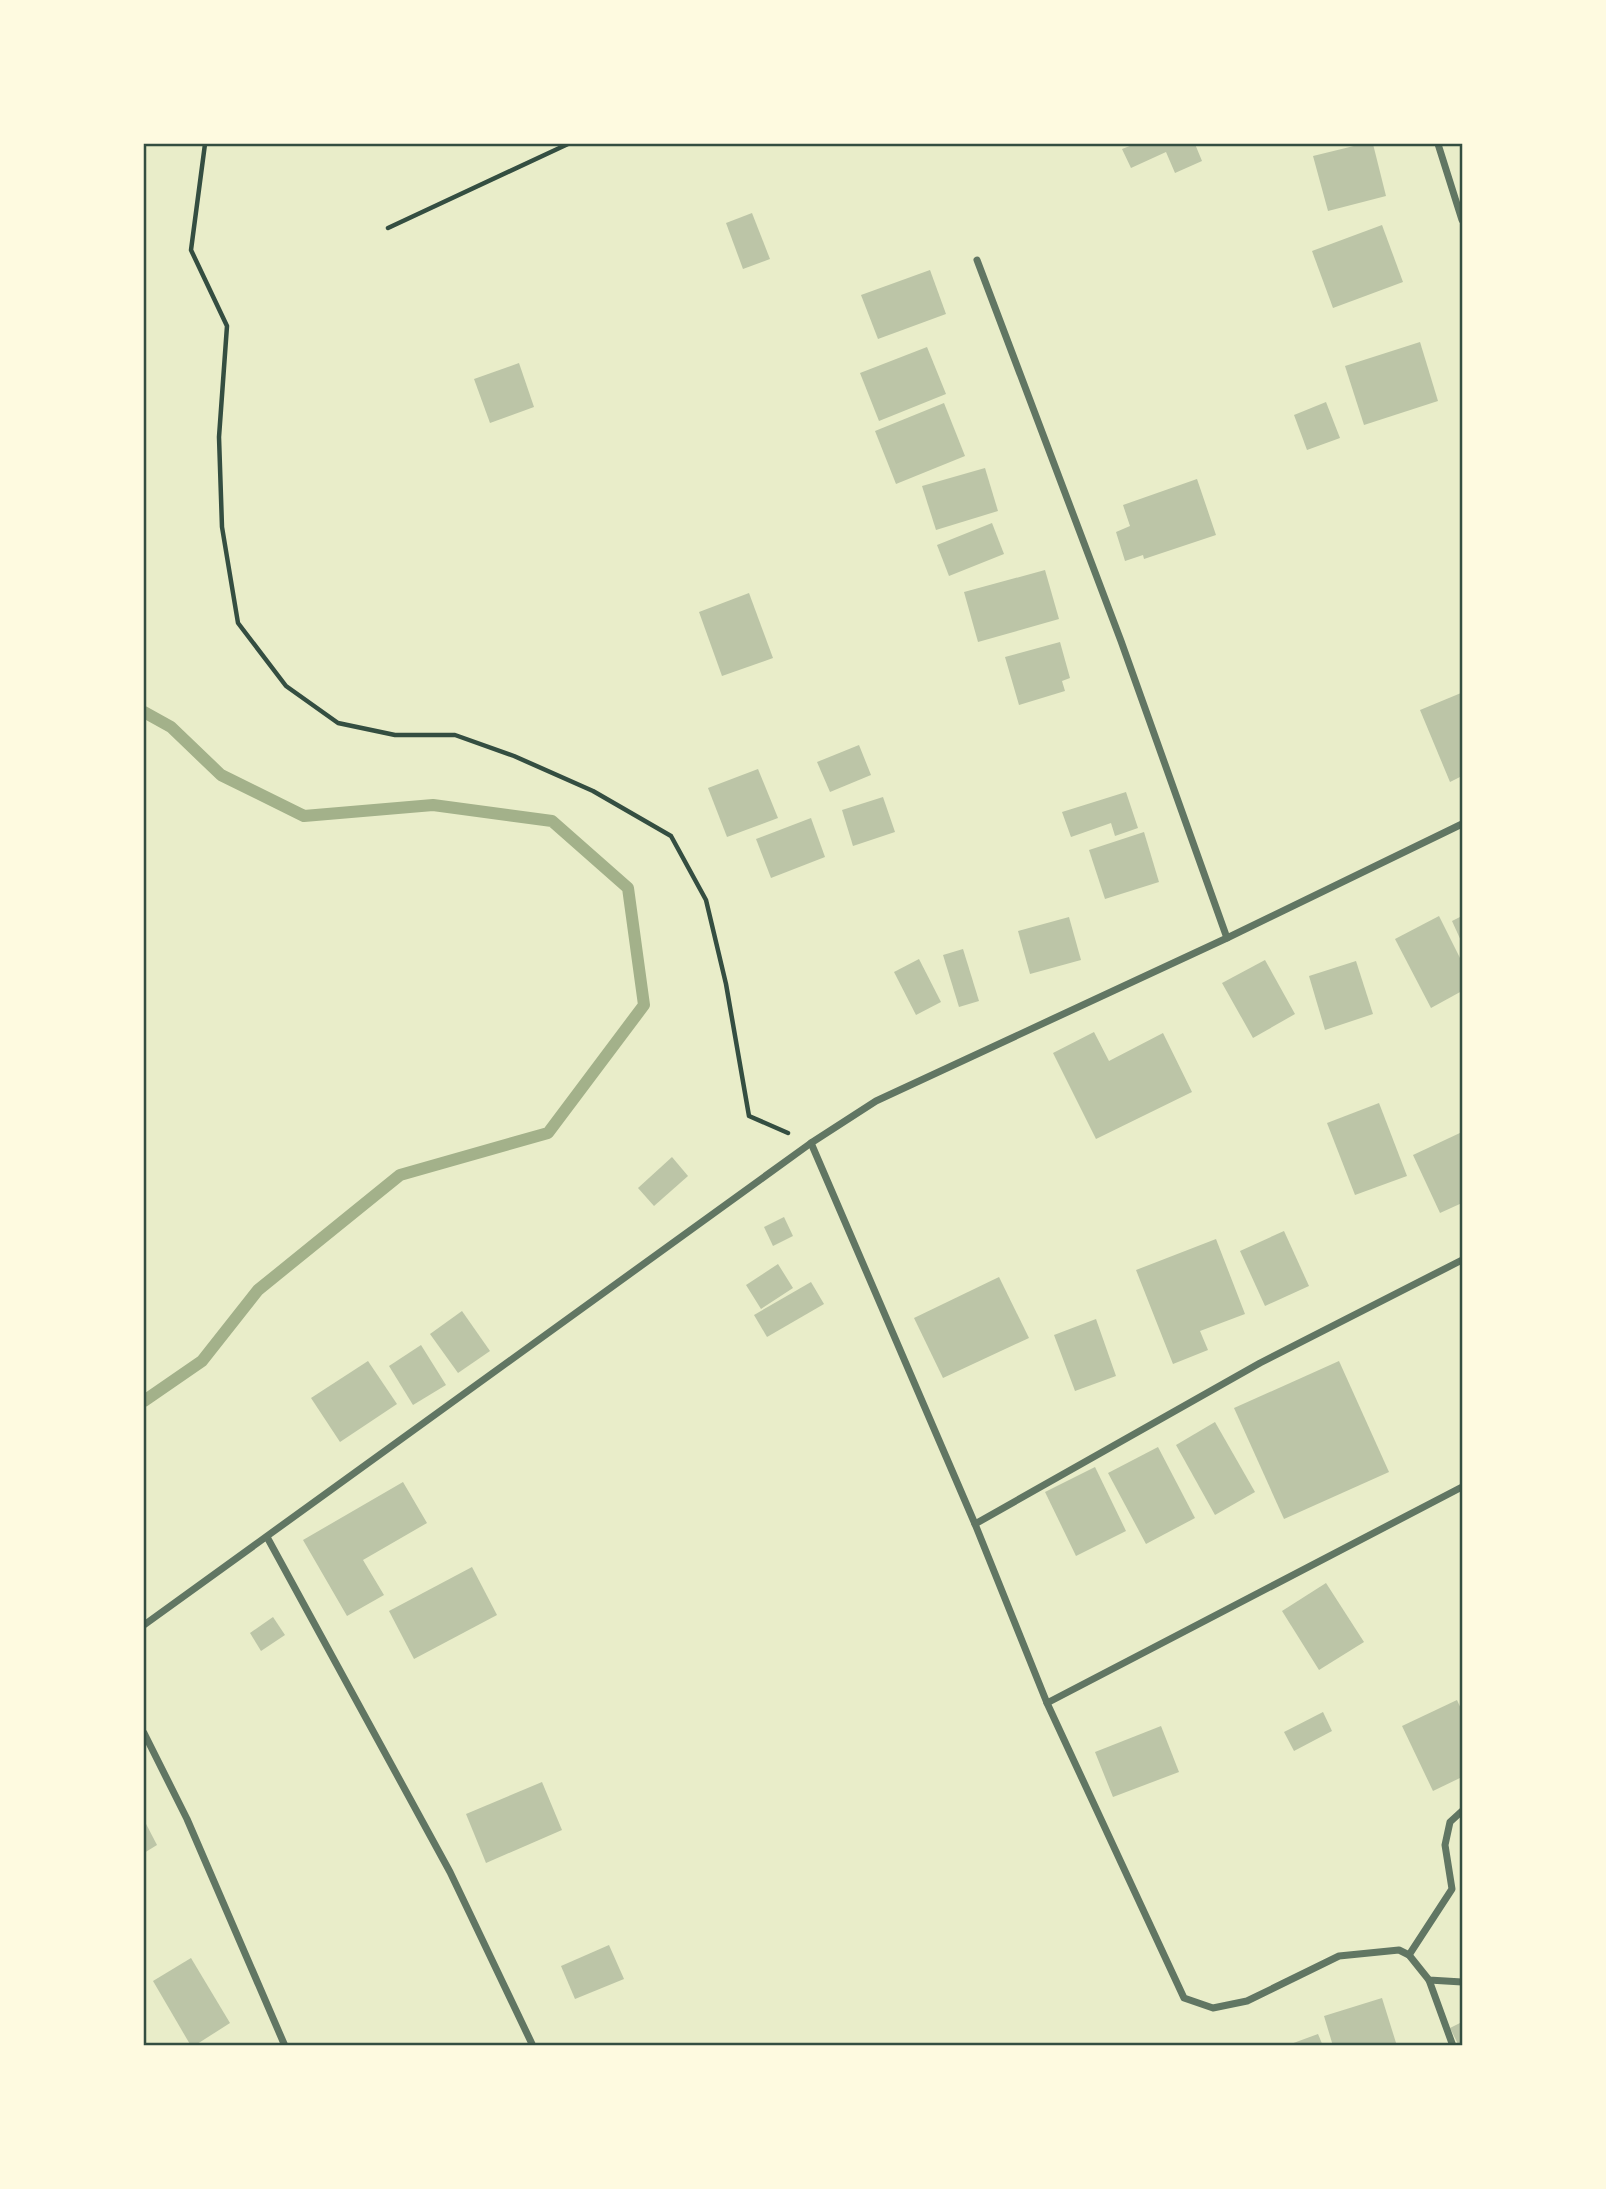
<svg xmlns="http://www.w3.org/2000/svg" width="1606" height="2189" font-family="'Source Sans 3',sans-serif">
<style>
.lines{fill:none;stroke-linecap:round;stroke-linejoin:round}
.stream{stroke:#a3b18a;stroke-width:12}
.building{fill:#bcc5a7}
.path{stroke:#344e41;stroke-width:4.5}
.minor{stroke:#617663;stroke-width:7}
.neatline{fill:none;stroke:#344e41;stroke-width:2.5}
</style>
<rect width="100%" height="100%" fill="#e9edc9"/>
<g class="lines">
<polyline class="stream" points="144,712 171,727 221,775 304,816 433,805 552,821 628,888 644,1005 548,1133 400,1175 258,1290 202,1361 144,1401"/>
</g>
<g class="building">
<polygon points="1135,144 1195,144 1202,161 1175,173 1166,152 1131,168 1122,149"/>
<polygon points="1362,144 1373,144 1386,196 1328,211 1313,156"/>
<polygon points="752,213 770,259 743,269 726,223"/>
<polygon points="1382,225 1403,282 1333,308 1312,251"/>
<polygon points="930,270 946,314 878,339 861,295"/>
<polygon points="1420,342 1438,401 1364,425 1345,366"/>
<polygon points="927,347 946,394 879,421 860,373"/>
<polygon points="519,363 534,407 490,423 474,379"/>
<polygon points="1326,402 1340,438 1307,450 1294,415"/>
<polygon points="944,403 965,456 896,484 875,431"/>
<polygon points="985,468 998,511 936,530 922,486"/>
<polygon points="1197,479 1216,535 1144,559 1143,555 1125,561 1116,532 1130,526 1123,505"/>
<polygon points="992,523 1004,554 949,576 937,545"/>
<polygon points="1045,570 1059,619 978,642 964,592"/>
<polygon points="749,593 773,658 722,676 699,612"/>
<polygon points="1060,642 1070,678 1062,681 1065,691 1019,705 1005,657"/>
<polygon points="1461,693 1462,697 1462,776 1450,782 1420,710"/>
<polygon points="859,745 871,775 830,792 817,762"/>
<polygon points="758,769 778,818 727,837 708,788"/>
<polygon points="1126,792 1138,828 1115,836 1111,823 1071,837 1062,812"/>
<polygon points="883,797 895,832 853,846 842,810"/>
<polygon points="811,818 825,857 771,878 756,839"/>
<polygon points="1144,832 1159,882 1105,899 1089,850"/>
<polygon points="1439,916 1462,962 1462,991 1431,1008 1395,939"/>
<polygon points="1462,916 1462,943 1452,921"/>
<polygon points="1069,917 1081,960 1030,974 1018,931"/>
<polygon points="963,949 979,1001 959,1007 943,955"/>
<polygon points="919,959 941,1002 916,1015 894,972"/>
<polygon points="1265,960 1295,1014 1253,1038 1222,983"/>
<polygon points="1356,961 1373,1014 1325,1030 1309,976"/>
<polygon points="1094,1032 1109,1061 1163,1033 1192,1092 1096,1139 1053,1053"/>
<polygon points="1379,1103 1407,1176 1355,1195 1327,1123"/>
<polygon points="1462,1132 1462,1203 1440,1213 1413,1155"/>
<polygon points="672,1157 688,1176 654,1206 638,1188"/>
<polygon points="784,1217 793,1236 773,1246 764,1227"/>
<polygon points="1284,1231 1309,1286 1265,1306 1240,1251"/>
<polygon points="1216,1239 1245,1314 1200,1331 1208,1350 1173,1364 1136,1270"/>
<polygon points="778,1264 793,1288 761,1309 746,1285"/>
<polygon points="999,1277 1029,1338 943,1378 914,1318"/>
<polygon points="811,1282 824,1304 767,1337 754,1315"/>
<polygon points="462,1311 490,1351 458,1373 430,1334"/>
<polygon points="1096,1319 1116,1376 1075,1391 1054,1335"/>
<polygon points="421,1345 446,1385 413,1405 389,1366"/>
<polygon points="368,1361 397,1404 340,1442 311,1398"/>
<polygon points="1339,1361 1389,1472 1284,1519 1234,1408"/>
<polygon points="1215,1422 1255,1492 1215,1515 1176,1445"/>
<polygon points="1158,1447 1195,1518 1146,1544 1108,1473"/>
<polygon points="1095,1467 1126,1531 1076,1556 1045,1492"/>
<polygon points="403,1482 427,1523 363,1560 384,1595 347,1616 303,1540"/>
<polygon points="472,1567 497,1615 414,1659 389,1611"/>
<polygon points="1326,1583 1364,1642 1319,1670 1282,1611"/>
<polygon points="273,1617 285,1635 261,1651 250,1633"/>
<polygon points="1457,1700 1462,1711 1462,1777 1433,1791 1402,1726"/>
<polygon points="1323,1712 1332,1731 1294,1751 1284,1732"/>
<polygon points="1161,1726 1179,1772 1113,1797 1095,1752"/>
<polygon points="542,1782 562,1830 486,1863 466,1814"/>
<polygon points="144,1820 157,1845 144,1853"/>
<polygon points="609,1945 624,1979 575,1999 561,1966"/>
<polygon points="191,1958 230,2023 194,2046 191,2046 153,1981"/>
<polygon points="1382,1998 1397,2046 1333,2046 1324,2016"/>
<polygon points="1462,2022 1462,2046 1459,2046 1450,2028"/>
<polygon points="1318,2034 1323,2046 1288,2046 1288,2045"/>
</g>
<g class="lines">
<g class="path">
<polyline points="205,144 191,250 227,326 219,437 222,527 238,623 286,686 338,723 395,735 455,735 514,756 593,791 671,836 706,900 726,984 749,1116 788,1133"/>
<polyline points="388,228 568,144"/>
</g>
<g class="minor">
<polyline points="1438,144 1462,220"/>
<polyline points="977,260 1121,641 1227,938"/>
<polyline points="811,1143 975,1524 1047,1703 1184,1998 1213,2008 1247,2001 1339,1956 1399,1950 1409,1955 1429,1980 1462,1982"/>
<polyline points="975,1524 1260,1363 1462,1260"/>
<polyline points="267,1537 450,1872 533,2046"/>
<polyline points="144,1625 811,1143 876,1101 1227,938 1462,824"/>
<polyline points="1047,1703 1462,1487"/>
<polyline points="144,1733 187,1819 285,2046"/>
<polyline points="1409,1955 1452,1889 1445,1845 1450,1822 1462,1811"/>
<polyline points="1429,1980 1453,2046"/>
</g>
</g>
<rect width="1606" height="2189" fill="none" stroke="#fefae0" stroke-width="290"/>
<rect x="145" y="145" width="1316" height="1899" class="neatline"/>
</svg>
